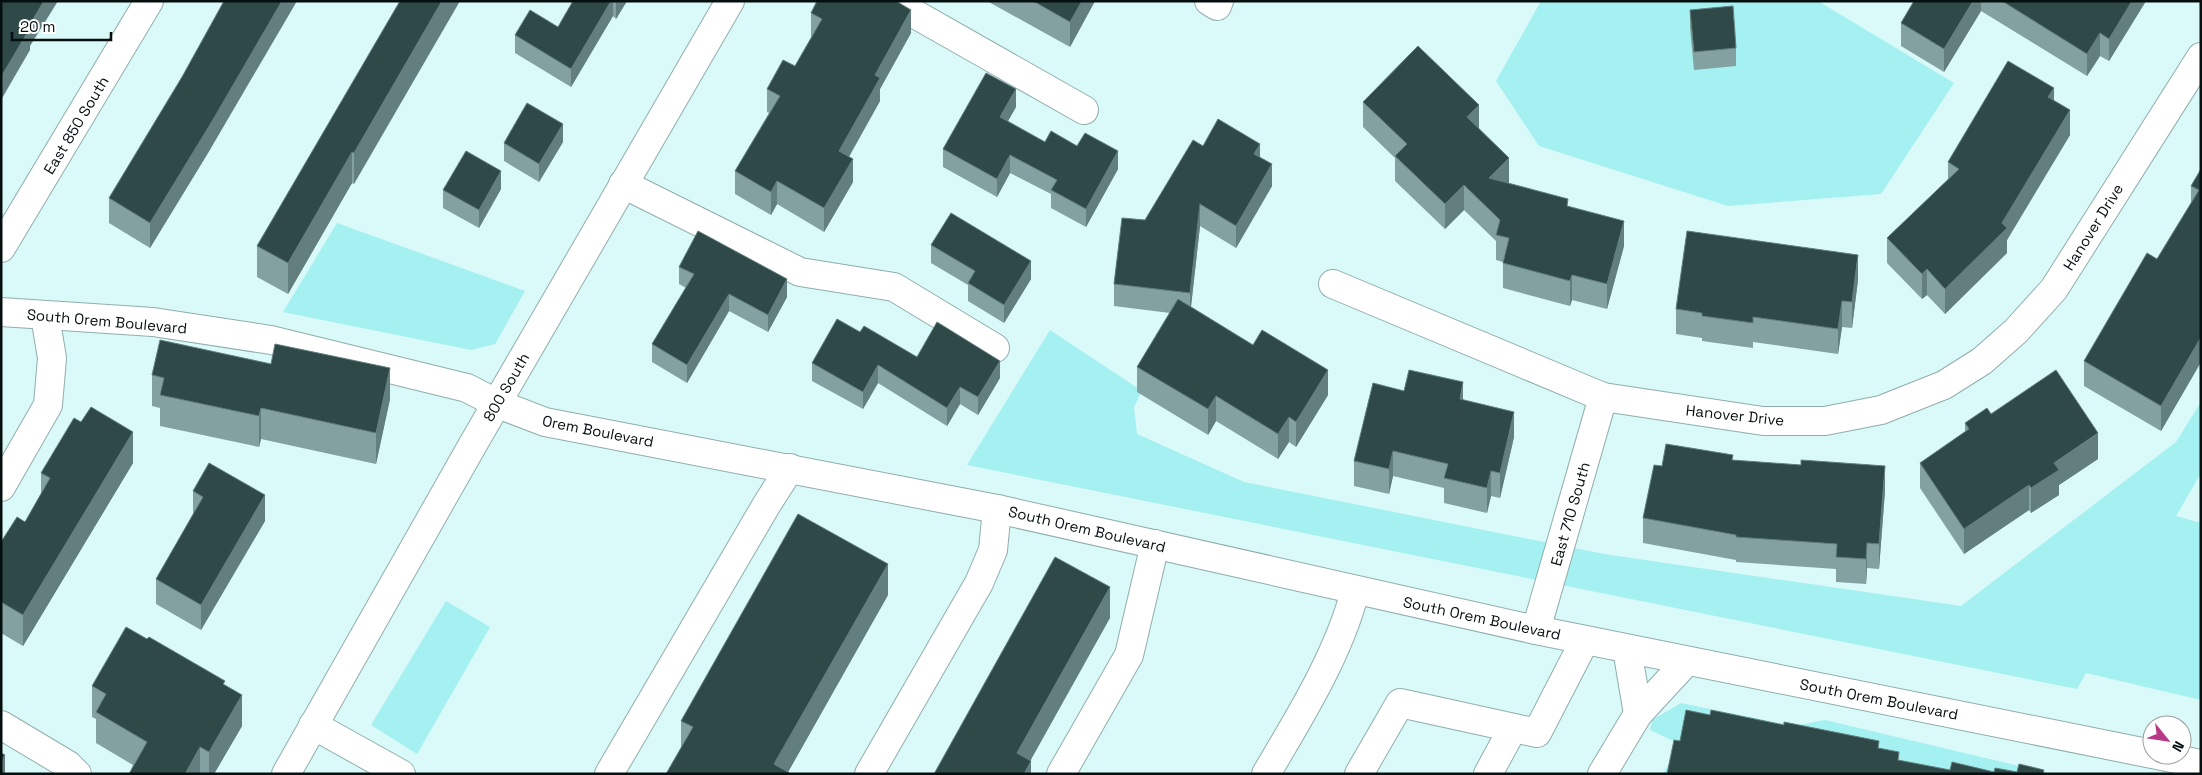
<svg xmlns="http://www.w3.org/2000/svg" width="2202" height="775" font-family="'Space Grotesk',sans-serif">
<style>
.green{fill:#a5f0f0}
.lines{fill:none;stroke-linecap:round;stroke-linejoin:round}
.minor-casing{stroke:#91adad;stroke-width:30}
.major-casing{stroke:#91adad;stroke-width:30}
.minor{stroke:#fff;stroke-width:28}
.major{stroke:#fff;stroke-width:28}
.wall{fill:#84a1a1}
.shaded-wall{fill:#627e7e}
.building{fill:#2f4949;stroke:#627e7e}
.labels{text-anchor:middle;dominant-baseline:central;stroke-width:5;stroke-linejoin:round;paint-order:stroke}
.street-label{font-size:15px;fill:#050f0f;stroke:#fff}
</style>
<rect width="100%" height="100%" fill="#daf9f9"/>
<g class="green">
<polygon points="1541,1 1818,1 1954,83 1881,194 1728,206 1539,146 1496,81"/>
<polygon points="337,223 525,291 495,344 471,350 283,312"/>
<polygon points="1050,330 1142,391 1134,407 1137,434 1244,482 1604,554 1961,606 2176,442 2201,402 2201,473 2176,516 2201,523 2201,700 2086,673 2077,689 967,465"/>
<polygon points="446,601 490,627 417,754 371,725"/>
<polygon points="1681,703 1794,726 1825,720 2053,774 1663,774 1680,744 1650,730 1652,720"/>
</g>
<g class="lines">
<defs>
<g id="minor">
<polyline points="892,1 1084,110"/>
<polyline points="1209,1 1217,6 1219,1"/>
<polyline points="623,184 800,272 894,287 995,348"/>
<polyline points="1,248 149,1"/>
<polyline points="1333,284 1603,397 1763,421 1825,421 1881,410 1944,385 1982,361 2016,331 2054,289 2201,57"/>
<polyline points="1,312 153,322 271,340 467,388 498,404 545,422 997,509 1536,630 2152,754"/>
<polyline points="1,487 48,405 52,358 45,316"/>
<polyline points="1536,630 1603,397"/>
<polyline points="1627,649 1638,714 1687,661"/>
<polyline points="1,725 68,765 77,774"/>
<polyline points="313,725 401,774"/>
<polyline points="2157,755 2201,764"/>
<polyline points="609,774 767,504 790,468"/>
<polyline points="869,774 979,583 993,550 997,509"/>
<polyline points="1061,774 1129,655 1155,544"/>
<path d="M1266,774C1299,718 1339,654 1355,591"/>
<polyline points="1359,774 1400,703 1537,733 1585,640"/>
<polyline points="1488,774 1513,728"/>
<polyline points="1602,774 1638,714"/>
</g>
<polyline id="major" points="286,774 472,446 730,1"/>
</defs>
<use href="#minor" class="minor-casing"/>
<use href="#major" class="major-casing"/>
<use href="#minor" class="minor"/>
<use href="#major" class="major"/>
</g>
<g class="wall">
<polygon points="400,1 354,184 352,183 288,294 257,277 257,246"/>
<polygon points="573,1 627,1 616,19 613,16 571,87 515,53 515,35 558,27"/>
<polygon points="987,1 1095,1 1070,47"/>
<polygon points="1914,1 2146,1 2109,61 2100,56 2087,76 1981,11 1944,72 1901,46 1901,23"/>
<polygon points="1690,10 1736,48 1736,66 1694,70 1690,28"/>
<polygon points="811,13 911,33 880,89 880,101 849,157 853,182 824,232 777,204 771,215 735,194 735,171 769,113 767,112 767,89 795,66 812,37 811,36"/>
<polygon points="182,77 211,148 150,248 109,223 109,198"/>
<polygon points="2054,101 2070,135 2007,240 2007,253 1945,314 1927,295 1922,299 1887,263 1887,238 1948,180 1948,162"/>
<polygon points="1363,102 1479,128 1508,183 1568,206 1624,246 1607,309 1572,300 1570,306 1503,288 1503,262 1496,260 1496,241 1464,210 1445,229 1395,181 1395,158 1363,127"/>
<polygon points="1016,107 1008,121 1045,142 1118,169 1086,227 1051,208 1051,194 1010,173 997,197 943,167 943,149"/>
<polygon points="563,142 539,182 504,161 504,143"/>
<polygon points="1203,146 1260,157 1272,186 1236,248 1200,226 1191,307 1328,395 1296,447 1289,442 1278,459 1216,421 1208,435 1137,392 1137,367 1170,313 1114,306 1114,284 1145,220"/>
<polygon points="2201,169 2201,362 2161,431 2084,386 2084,361 2157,259 2191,204 2191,186"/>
<polygon points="501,189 479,228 443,208 443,190"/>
<polygon points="931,245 1031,279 1004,323 968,301 968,285 931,263"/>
<polygon points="679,267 787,297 768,332 729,311 687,383 652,362 652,344 686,288 679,284"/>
<polygon points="1858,280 1852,328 1842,327 1838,354 1753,342 1753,348 1702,341 1702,338 1676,334 1676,309"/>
<polygon points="860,332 917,357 1000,378 978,415 960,404 947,426 878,383 863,409 812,381 812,363"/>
<polygon points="152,375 390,399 376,464 261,439 259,447 160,426 160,408 152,406"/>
<polygon points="1463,400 1514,437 1500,498 1491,496 1487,513 1444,503 1444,488 1393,476 1389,494 1354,486 1354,461"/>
<polygon points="1991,414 2098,459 2059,485 2059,495 2031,513 2029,510 1964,554 1920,488 1920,463 1965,432 1965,423"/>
<polygon points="1733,460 1885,491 1879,569 1867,568 1866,584 1836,582 1836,569 1736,562 1736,560 1643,543 1643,518 1662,466"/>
<polygon points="133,463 23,646 1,633 1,542 25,522 41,494 41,473"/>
<polygon points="193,491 265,521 201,630 156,604 156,579 193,516"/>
<polygon points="888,595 788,772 681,748 681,721"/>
<polygon points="225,685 242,726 214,774 129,774 133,765 96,743 96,719 92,717 92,686"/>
</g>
<g class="shaded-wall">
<polygon points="44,1 58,1 30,46 30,50 1,100 1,77 29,26"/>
<polygon points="282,1 297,1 211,148 150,248 150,223"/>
<polygon points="442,1 460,1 354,184 354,153"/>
<polygon points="611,1 613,1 613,16 571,87 571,69"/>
<polygon points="616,1 627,1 616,19"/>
<polygon points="1082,1 1095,1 1070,47 1070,22"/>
<polygon points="1973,1 1981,1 1981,11 1944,72 1944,49"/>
<polygon points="2132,1 2146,1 2109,61 2109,39"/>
<polygon points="911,10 911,33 880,89 880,101 839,174 839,151 875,75"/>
<polygon points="2100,33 2100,56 2087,76 2087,54"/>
<polygon points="2054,88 2054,113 2048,97"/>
<polygon points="1016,89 1016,107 1000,135 1000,117"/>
<polygon points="1479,105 1479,130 1467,117"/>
<polygon points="2070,110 2070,135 2007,240 2007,253 1945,314 1945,289 2002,223"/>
<polygon points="563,124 563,142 539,182 539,164"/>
<polygon points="1260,144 1260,166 1254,154"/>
<polygon points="1118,151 1118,169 1086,227 1086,209"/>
<polygon points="352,152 352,183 288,294 288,263"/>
<polygon points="1010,155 1010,173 997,197 997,179"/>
<polygon points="1509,158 1509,183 1489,203 1489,178"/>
<polygon points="853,159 853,182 824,232 824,208"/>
<polygon points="1272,164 1272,186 1236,248 1236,226"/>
<polygon points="501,171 501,189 479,228 479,210"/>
<polygon points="777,181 777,204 771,215 771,192"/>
<polygon points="1464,185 1464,210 1445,229 1445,204"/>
<polygon points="1200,204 1200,226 1190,315 1190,293"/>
<polygon points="1624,221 1624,246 1607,309 1607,284"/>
<polygon points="1858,255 1858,280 1852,328 1852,302"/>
<polygon points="1031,261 1031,279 1004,323 1004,305"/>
<polygon points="1927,269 1927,295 1922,299 1922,274"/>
<polygon points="1572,275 1572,300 1570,306 1570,281"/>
<polygon points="787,279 787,297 768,332 768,315"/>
<polygon points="729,294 729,311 687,383 687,365"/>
<polygon points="1842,301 1842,327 1838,354 1838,329"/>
<polygon points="2201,337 2201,362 2161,431 2161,406"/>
<polygon points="1000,361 1000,378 978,415 978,397"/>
<polygon points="878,365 878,383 863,409 863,392"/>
<polygon points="390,368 390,399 376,464 376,433"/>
<polygon points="1328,370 1328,395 1296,447 1296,422"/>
<polygon points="1463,382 1463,407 1460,399"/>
<polygon points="960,387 960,404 947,426 947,408"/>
<polygon points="1216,396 1216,421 1208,435 1208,409"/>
<polygon points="261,408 261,439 259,447 259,416"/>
<polygon points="1514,412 1514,437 1500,498 1500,473"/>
<polygon points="1289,417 1289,442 1278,459 1278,434"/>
<polygon points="133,432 133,463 23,646 23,615"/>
<polygon points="2098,433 2098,459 2059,485 2059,495 2031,513 2031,488 2054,463"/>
<polygon points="1393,451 1393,476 1389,494 1389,469"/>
<polygon points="1885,466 1885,491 1879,569 1879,544"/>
<polygon points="1491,471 1491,496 1487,513 1487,488"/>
<polygon points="2029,485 2029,510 1964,554 1964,529"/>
<polygon points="265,495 265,521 201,630 201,605"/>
<polygon points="1867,543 1867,568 1866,584 1866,559"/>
<polygon points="888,564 888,595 787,774 774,764"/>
<polygon points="1110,587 1110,618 1023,774 1017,753"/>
<polygon points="242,695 242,726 214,774 209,774 209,752"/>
<polygon points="200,747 200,774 185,774"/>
<polygon points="5,755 5,774 1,774 1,762"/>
<polygon points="1031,761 1031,774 1024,774"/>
</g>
<g class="building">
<polygon points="1,1 44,1 29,26 30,28 1,77"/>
<polygon points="224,1 282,1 211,123 150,223 109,198 182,77"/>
<polygon points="400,1 442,1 354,153 352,152 288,263 257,246"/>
<polygon points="573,1 611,1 571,69 515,35 530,10 558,27"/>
<polygon points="817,1 896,1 911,10 875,75 880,78 839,151 853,159 824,208 777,181 771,192 735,171 780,96 767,89 783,60 795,66 822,19 811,13"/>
<polygon points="1033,1 1082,1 1070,22"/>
<polygon points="1914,1 1973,1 1944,49 1901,23"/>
<polygon points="2002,1 2132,1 2109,39 2100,33 2087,54"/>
<polygon points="1733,6 1736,48 1694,52 1690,10"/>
<polygon points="1418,46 1479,105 1467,117 1509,158 1489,178 1568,199 1567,206 1624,221 1607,284 1572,275 1570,281 1503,263 1509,238 1496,235 1500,220 1464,185 1445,204 1395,156 1407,144 1363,102"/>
<polygon points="2008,61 2054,88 2048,97 2070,110 2002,223 2007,228 1945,289 1927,269 1922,274 1887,238 1959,169 1948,162"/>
<polygon points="986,73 1016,89 1000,117 1045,142 1051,131 1077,146 1085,133 1118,151 1086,209 1051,190 1057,180 1010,155 997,179 943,149"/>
<polygon points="527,103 563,124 539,164 504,143"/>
<polygon points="1218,119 1260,144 1254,154 1272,164 1236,226 1200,204 1190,293 1114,284 1122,218 1145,220 1193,140 1203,146"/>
<polygon points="466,151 501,171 479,210 443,190"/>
<polygon points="2201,169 2201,337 2161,406 2084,361 2147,253 2157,259 2199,190 2191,186"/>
<polygon points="951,213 1031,261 1004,305 968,283 975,271 931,245"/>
<polygon points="698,231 787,279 768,315 729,294 687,365 652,344 694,274 679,267"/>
<polygon points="1687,231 1858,255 1852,302 1842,301 1838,329 1753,317 1753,323 1702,316 1702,313 1676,309"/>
<polygon points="1178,299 1253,345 1262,330 1328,370 1296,422 1289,417 1278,434 1216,396 1208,409 1137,367"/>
<polygon points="837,319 860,332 864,326 917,357 937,322 1000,361 978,397 960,387 947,408 878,365 863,392 812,363"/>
<polygon points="160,340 271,364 275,344 390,368 376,433 261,408 259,416 160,395 164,378 152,375"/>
<polygon points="1409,370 1463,382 1460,399 1514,412 1500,473 1491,471 1487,488 1444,478 1448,464 1393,451 1389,469 1354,461 1373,383 1404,391"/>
<polygon points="2056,370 2098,433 2054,463 2059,470 2031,488 2029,485 1964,529 1920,463 1969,429 1965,423 1987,408 1991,414"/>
<polygon points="91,407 133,432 23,615 1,602 1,542 17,517 25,522 50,478 41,473 74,418 81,422"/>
<polygon points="1666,444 1733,455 1732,460 1801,465 1801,460 1885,466 1879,544 1867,543 1866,559 1836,557 1837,544 1736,537 1736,535 1643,518 1654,465 1662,466"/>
<polygon points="209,463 265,495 201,605 156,579 203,497 193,491"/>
<polygon points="798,514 888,564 774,764 791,774 666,774 693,727 681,721"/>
<polygon points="1055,557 1110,587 1017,753 1031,761 1024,774 934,774"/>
<polygon points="126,627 147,639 149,637 225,681 223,684 242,695 209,752 200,747 185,774 129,774 147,742 96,712 106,694 92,686"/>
<polygon points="1686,710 1710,715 1711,710 1784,725 1784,722 1879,741 1878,748 1899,752 1898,760 1950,770 1952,762 1994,772 1995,768 2017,772 2019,764 2044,770 2043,773 2044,774 1667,774 1674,740 1680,741"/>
<polygon points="1,753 5,755 1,762"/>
</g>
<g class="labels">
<g class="street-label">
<text transform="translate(76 125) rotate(-59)">East 850 South</text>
<text transform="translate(2093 227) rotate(-58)">Hanover Drive</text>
<text transform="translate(107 321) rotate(5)">South Orem Boulevard</text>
<text transform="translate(506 387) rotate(-60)">800 South</text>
<text transform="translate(1735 415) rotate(6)">Hanover Drive</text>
<text transform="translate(598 431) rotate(11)">Orem Boulevard</text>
<text transform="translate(1570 514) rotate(-74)">East 710 South</text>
<text transform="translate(1087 529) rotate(13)">South Orem Boulevard</text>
<text transform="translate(1482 618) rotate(12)">South Orem Boulevard</text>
<text transform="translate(1879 699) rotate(11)">South Orem Boulevard</text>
</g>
</g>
<rect width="2202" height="775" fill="none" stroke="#050f0f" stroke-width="5"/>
<g transform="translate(2167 740) rotate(120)"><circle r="24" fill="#ffffff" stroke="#9b9f9f"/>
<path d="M0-4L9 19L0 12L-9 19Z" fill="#b73988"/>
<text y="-8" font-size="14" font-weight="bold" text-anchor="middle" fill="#050f0f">N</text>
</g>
<path d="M12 32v8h99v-8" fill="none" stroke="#050f0f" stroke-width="2.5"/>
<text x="20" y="32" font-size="15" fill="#050f0f" stroke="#ffffff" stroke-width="4" paint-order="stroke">20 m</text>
</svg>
